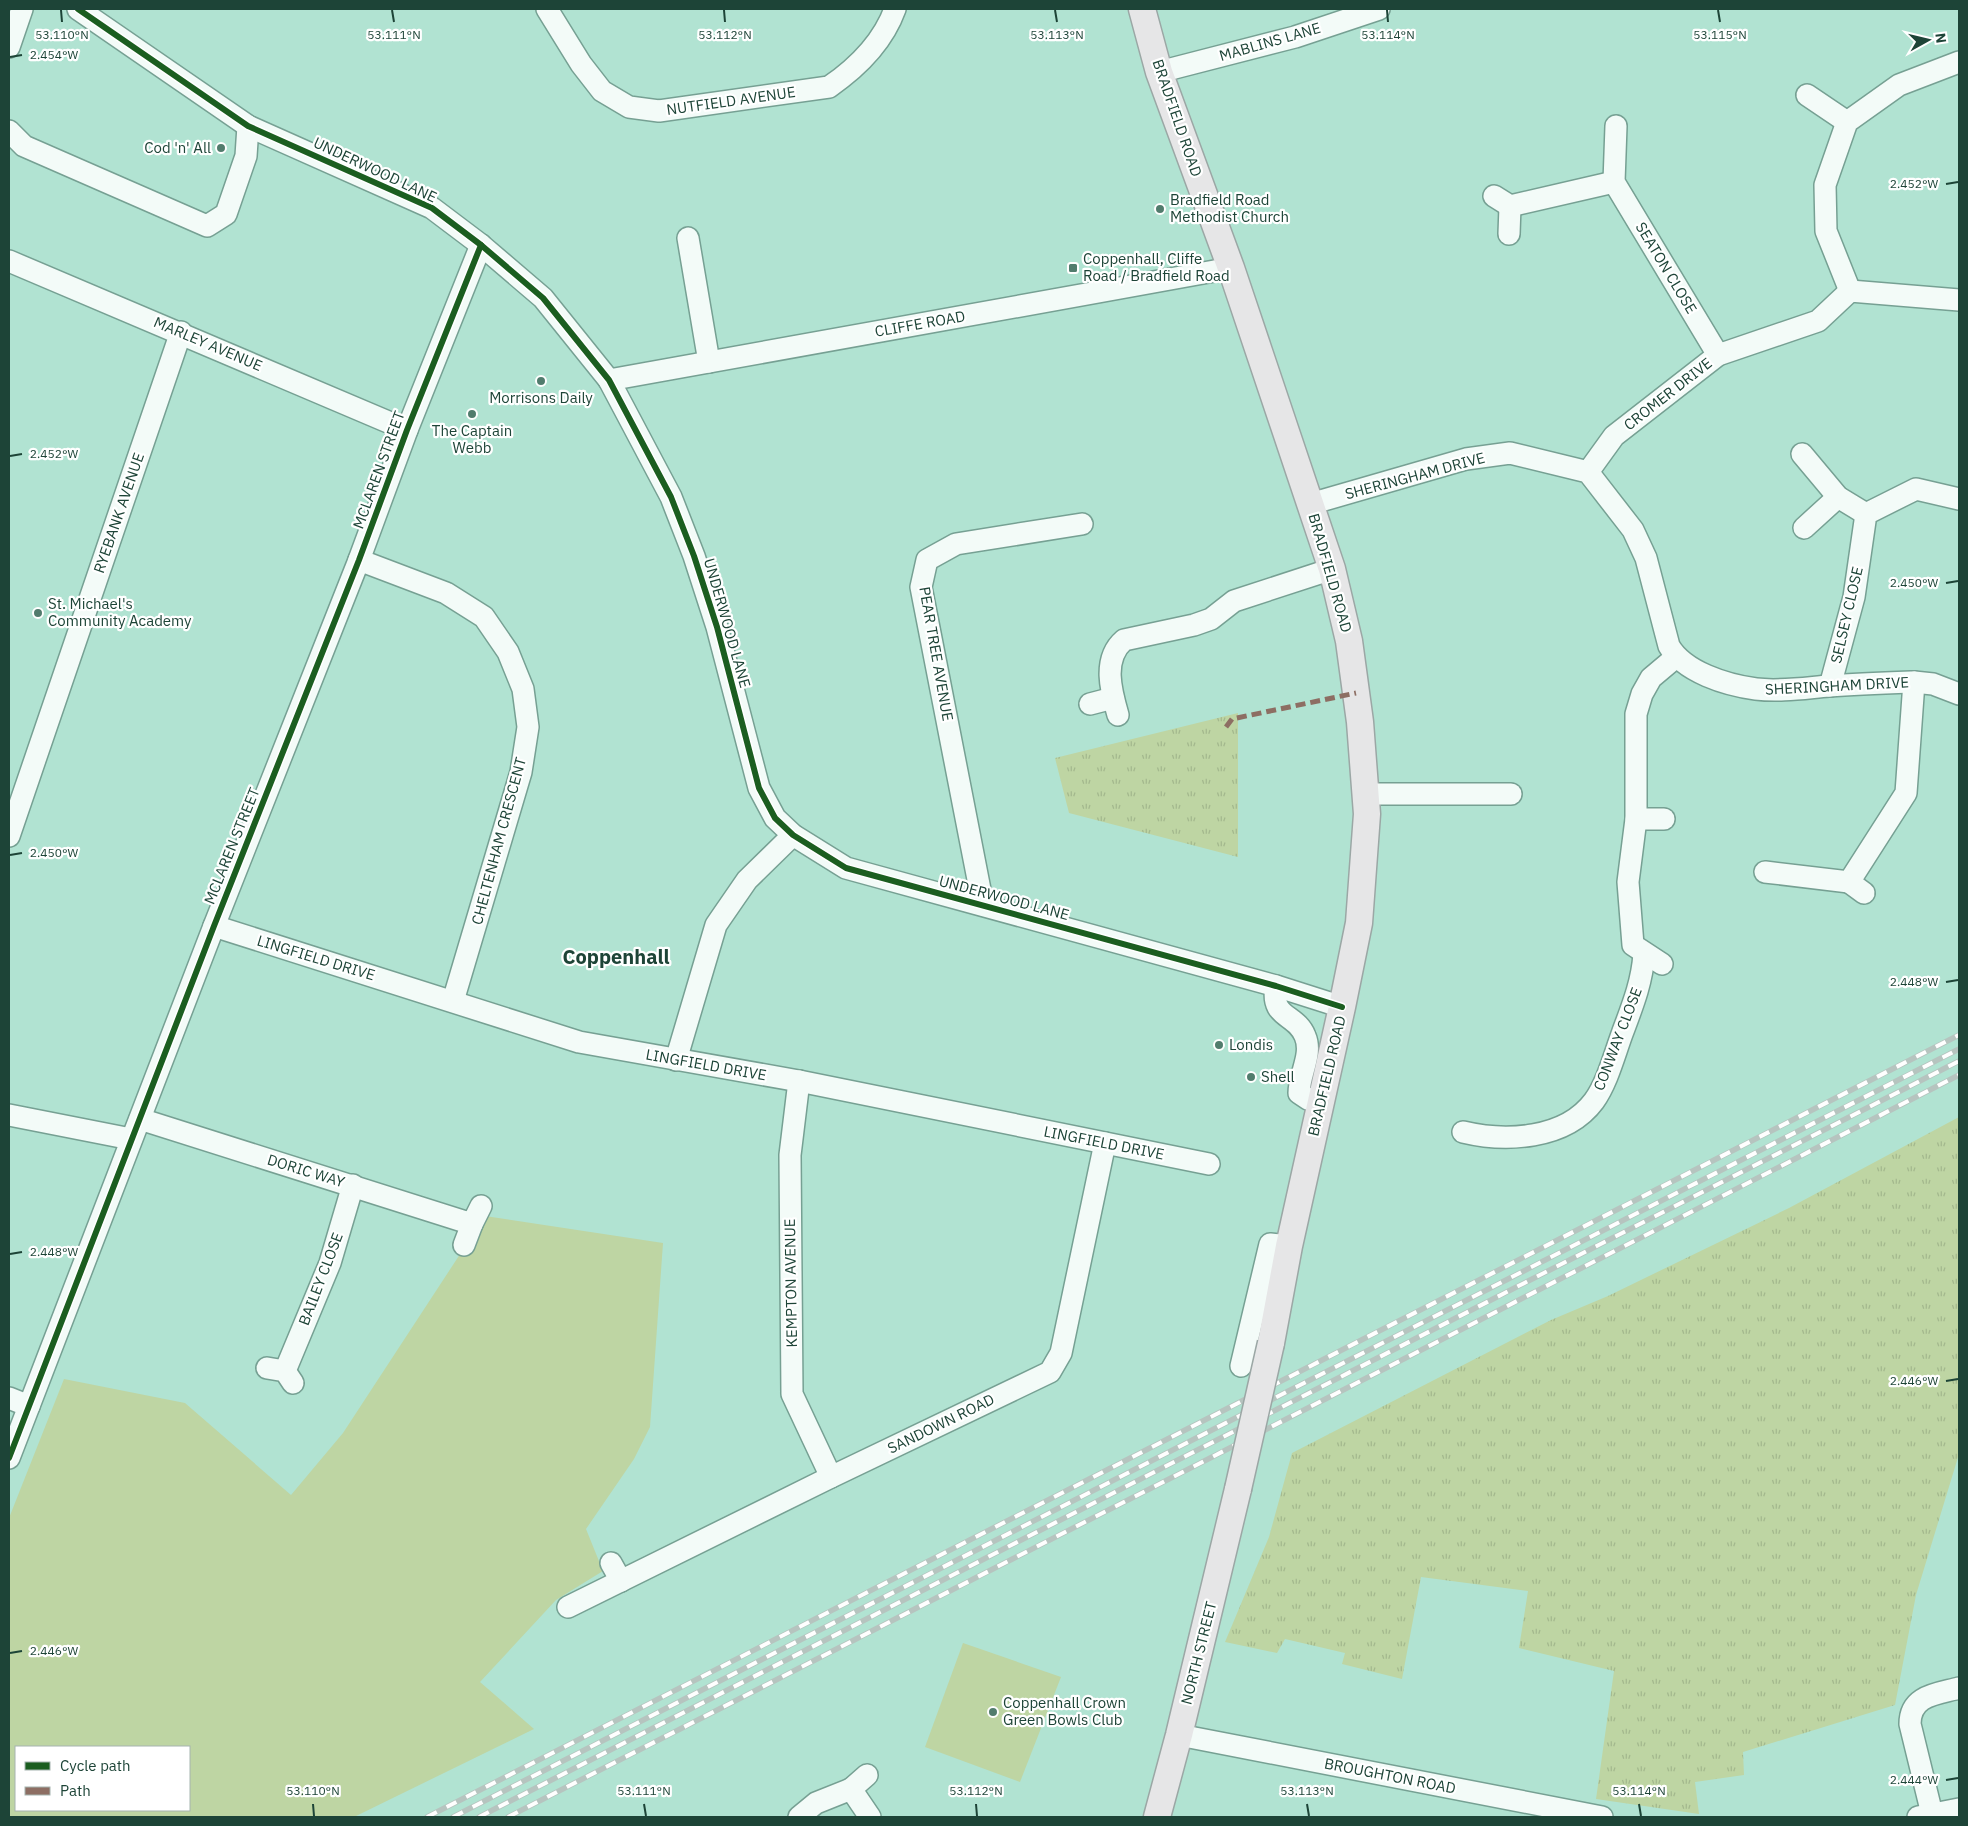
<svg xmlns="http://www.w3.org/2000/svg" width="1968" height="1826" viewBox="0 0 1968 1826" font-family="'IBM Plex Sans',sans-serif">
<style>
.grass{fill:url(#grass-tufts)}
.park{fill:#bed5a3;fill-rule:evenodd}
.lines{fill:none;stroke-linecap:round;stroke-linejoin:round}
.minor-casing{stroke:#76a093;stroke-width:24}
.major-casing{stroke:#9ba7a5;stroke-width:29}
.minor{stroke:#f3fbf8;stroke-width:21}
.major{stroke:#e6e6e7;stroke-width:26}
.rail-casing{stroke:#b6c4bf;stroke-width:5.5}
.rail{stroke:#fff;stroke-width:4;stroke-dasharray:11;stroke-linecap:butt}
.major-bridge-casing{stroke:#9ba7a5;stroke-width:29;stroke-linecap:butt}
.major-bridge{stroke:#e6e6e7;stroke-width:26}
.quiet{stroke:#8d6e63;stroke-width:5;stroke-dasharray:10 5;stroke-linecap:butt}
.cycleway-casing{stroke:#fff;stroke-width:9}
.cycleway{stroke:#1b5e20;stroke-width:6}
.ticks{fill:none;stroke:#1d4437;stroke-width:2}
.poi-dot{fill:#517c6d;stroke:#fff;stroke-width:2}
.labels{text-anchor:middle;stroke-width:4.5;stroke-linejoin:round;paint-order:stroke}
.street-label{font-size:15px;fill:#1d4437;stroke:#fff}
.poi-label{font-size:15px;fill:#1d4437;stroke:#fff;text-anchor:start}
.district-label{font-size:20px;font-weight:bold;fill:#1d4437;stroke:#fff}
.ticks-label{font-size:12px;text-anchor:middle;fill:#1d4437;stroke:#fff;stroke-width:4.5;stroke-linejoin:round;paint-order:stroke}
</style>
<defs>
<pattern id="grass-tufts" width="24" height="20" patternUnits="userSpaceOnUse" patternTransform="scale(1.25)"><rect width="24" height="20" fill="#bed5a3"/><path d="M3 7l-1-3M5 7V3M7 7l1-3M15 17l-1-3M17 17v-4M19 17l1-3" fill="none" stroke="#a3b88d"/></pattern>
</defs>
<rect width="100%" height="100%" fill="#b1e3d2"/>
<g class="grass">
<polygon points="1238,713 1238,857 1069,813 1055,758"/>
<polygon points="1959,1117 1959,1454 1916,1595 1895,1705 1743,1752 1744,1775 1695,1782 1699,1814 1596,1799 1614,1671 1519,1648 1528,1591 1421,1577 1402,1679 1342,1664 1345,1653 1285,1639 1277,1653 1225,1642 1269,1537 1292,1453 1551,1320 1608,1296 1789,1208"/>
</g>
<g class="park">
<path d="M485,1216L663,1243L650,1427L634,1459L586,1529L603,1571L556,1600L480,1682L534,1729L354,1817H9V1518L64,1379L185,1403L291,1495L343,1433ZM16,1747H189V1810H16Z"/>
<polygon points="963,1643 1061,1677 1020,1782 925,1747"/>
</g>
<g class="lines">
<defs>
<g id="minor">
<polyline points="78,9 248,126 432,208 481,245 543,298 609,380 671,497 694,556 717,627 759,788 775,818 793,835 846,868 1276,986 1342,1007"/>
<path d="M547,9L581,64L602,91L629,107L659,111L829,87C858,67 883,42 895,9"/>
<polyline points="9,47 22,9"/>
<polyline points="1159,72 1295,37 1379,9"/>
<polyline points="1807,95 1847,122"/>
<polyline points="1616,126 1614,182 1718,355"/>
<polyline points="9,131 24,146 207,226 226,214 246,156 248,126"/>
<polyline points="1494,196 1510,206 1614,182"/>
<polyline points="1509,234 1510,206"/>
<polyline points="688,238 709,362"/>
<polyline points="9,261 407,430"/>
<polyline points="1850,291 1826,231 1825,185 1847,122 1899,85 1959,62"/>
<polyline points="609,380 1231,268"/>
<polyline points="1802,454 1838,497 1866,514"/>
<polyline points="1588,472 1614,436 1718,355 1818,321 1850,291 1959,300"/>
<path d="M1310,504L1466,459L1510,453L1588,472L1633,530L1646,558L1669,646C1684,672 1726,685 1756,689C1780,692 1805,688 1829,686C1857,684 1886,683 1914,682L1933,684L1959,694"/>
<polyline points="1804,528 1838,497"/>
<polyline points="359,560 446,593 484,617 508,652 523,689 528,727 521,772 453,1001"/>
<polyline points="1830,686 1854,597 1866,514 1916,489 1959,499"/>
<polyline points="1090,704 1113,698"/>
<path d="M1118,715C1111,691 1102,659 1124,640L1194,625L1211,619L1234,601L1332,569"/>
<polyline points="1366,794 1511,794"/>
<polyline points="1636,819 1664,819"/>
<polyline points="9,836 181,332"/>
<polyline points="1765,872 1849,882 1906,793 1914,682"/>
<polyline points="1849,882 1864,893"/>
<polyline points="983,905 921,587 927,560 956,544 1082,524"/>
<polyline points="214,926 579,1042 799,1081 1209,1164"/>
<polyline points="1662,964 1633,945 1628,882 1636,819 1636,714 1642,694 1651,678 1676,657"/>
<path d="M1276,986C1270,1019 1296,1013 1305,1036C1313,1054 1299,1074 1299,1093L1308,1099L1321,1102"/>
<polyline points="676,1060 716,925 747,880 793,835"/>
<polyline points="799,1081 790,1155 792,1394 831,1477"/>
<polyline points="9,1115 131,1139"/>
<polyline points="140,1119 472,1224 481,1206"/>
<path d="M1463,1132C1505,1142 1565,1140 1594,1101C1607,1083 1614,1056 1622,1034C1632,1007 1642,983 1644,954"/>
<polyline points="464,1245 472,1224"/>
<polyline points="1241,1366 1270,1244 1289,1246"/>
<polyline points="267,1368 285,1371 293,1383"/>
<polyline points="285,1371 330,1263 353,1185"/>
<polyline points="9,1398 29,1406"/>
<polyline points="9,1458 214,926 359,560 407,430 481,245"/>
<polyline points="611,1563 621,1581"/>
<polyline points="568,1607 831,1477 1050,1372 1061,1353 1105,1143"/>
<polyline points="1179,1735 1602,1817"/>
<polyline points="851,1789 867,1775"/>
<path d="M1932,1814L1910,1724C1910,1695 1937,1694 1959,1688"/>
<polyline points="799,1817 816,1803 851,1789 870,1817"/>
<polyline points="1918,1817 1959,1809"/>
</g>
<g id="major">
<polyline points="1142,9 1159,72 1231,268 1332,569 1349,641 1360,722 1367,814 1359,923 1342,1007 1289,1246 1271,1343"/>
<polyline points="1157,1817 1179,1735 1238,1489"/>
</g>
</defs>
<use href="#minor" class="minor-casing"/>
<use href="#major" class="major-casing"/>
<use href="#minor" class="minor"/>
<use href="#major" class="major"/>
<defs>
<g id="rail">
<polyline points="427,1817 1959,1035"/>
<polyline points="453,1817 1959,1049"/>
<polyline points="479,1817 1959,1061"/>
<polyline points="508,1817 1959,1075"/>
</g>
</defs>
<use href="#rail" class="rail-casing"/>
<use href="#rail" class="rail"/>
<defs>
<polyline id="major-bridge" points="1238,1489 1271,1343"/>
</defs>
<use href="#major-bridge" class="major-bridge-casing"/>
<use href="#major-bridge" class="major-bridge"/>
<polyline class="quiet" points="1226,727 1232,719 1356,693"/>
<defs>
<g id="cycleway">
<polyline points="78,9 248,126 432,208 481,245 543,298 609,380 671,497 694,556 717,627 759,788 775,818 793,835 846,868 1276,986 1342,1007"/>
<polyline points="9,1458 214,926 359,560 407,430 481,245"/>
</g>
</defs>
<use href="#cycleway" class="cycleway-casing"/>
<use href="#cycleway" class="cycleway"/>
</g>
<path class="ticks" d="M61,10L62,22M392,10L394,22M724,10L725,22M1055,10L1057,22M1387,10L1388,22M1718,10L1720,22M10,57L22,55M1946,184L1958,182M10,456L22,454M1946,583L1958,581M10,855L22,853M1946,982L1958,980M10,1254L22,1252M1946,1381L1958,1379M10,1653L22,1651M1946,1780L1958,1778M313,1804L314,1816M644,1804L646,1816M976,1804L977,1816M1307,1804L1309,1816M1639,1804L1641,1816"/>
<g class="poi-dot">
<circle cx="221" cy="148" r="5"/>
<circle cx="1160" cy="209" r="5"/>
<rect x="1068" y="263" width="10" height="10" rx="2.5"/>
<circle cx="541" cy="381" r="5"/>
<circle cx="472" cy="414" r="5"/>
<circle cx="38" cy="613" r="5"/>
<circle cx="1219" cy="1045" r="5"/>
<circle cx="1251" cy="1077" r="5"/>
<circle cx="993" cy="1712" r="5"/>
</g>
<g class="labels">
<g class="street-label">
<text transform="translate(1270 42) rotate(-16)" y="5">MABLINS LANE</text>
<text transform="translate(731 101) rotate(-8)" y="5">NUTFIELD AVENUE</text>
<text transform="translate(1177 118) rotate(71)" y="5">BRADFIELD ROAD</text>
<text transform="translate(375 170) rotate(25)" y="5">UNDERWOOD LANE</text>
<text transform="translate(1666 268) rotate(59)" y="5">SEATON CLOSE</text>
<text transform="translate(920 324) rotate(-10)" y="5">CLIFFE ROAD</text>
<text transform="translate(208 344) rotate(23)" y="5">MARLEY AVENUE</text>
<text transform="translate(1668 394) rotate(-38)" y="5">CROMER DRIVE</text>
<text transform="translate(379 470) rotate(-70)" y="5">MCLAREN STREET</text>
<text transform="translate(1415 476) rotate(-15)" y="5">SHERINGHAM DRIVE</text>
<text transform="translate(119 513) rotate(-71)" y="5">RYEBANK AVENUE</text>
<text transform="translate(1330 573) rotate(74)" y="5">BRADFIELD ROAD</text>
<text transform="translate(1847 615) rotate(-77)" y="5">SELSEY CLOSE</text>
<text transform="translate(727 623) rotate(74)" y="5">UNDERWOOD LANE</text>
<text transform="translate(936 654) rotate(80)" y="5">PEAR TREE AVENUE</text>
<text transform="translate(1837 686) rotate(-3)" y="5">SHERINGHAM DRIVE</text>
<text transform="translate(499 841) rotate(-75)" y="5">CHELTENHAM CRESCENT</text>
<text transform="translate(232 846) rotate(-68)" y="5">MCLAREN STREET</text>
<text transform="translate(1004 898) rotate(15)" y="5">UNDERWOOD LANE</text>
<text transform="translate(316 958) rotate(17)" y="5">LINGFIELD DRIVE</text>
<text transform="translate(1618 1039) rotate(-69)" y="5">CONWAY CLOSE</text>
<text transform="translate(706 1065) rotate(10)" y="5">LINGFIELD DRIVE</text>
<text transform="translate(1327 1076) rotate(-77)" y="5">BRADFIELD ROAD</text>
<text transform="translate(1104 1143) rotate(11)" y="5">LINGFIELD DRIVE</text>
<text transform="translate(306 1171) rotate(17)" y="5">DORIC WAY</text>
<text transform="translate(321 1279) rotate(-69)" y="5">BAILEY CLOSE</text>
<text transform="translate(791 1283) rotate(-91)" y="5">KEMPTON AVENUE</text>
<text transform="translate(941 1424) rotate(-26)" y="5">SANDOWN ROAD</text>
<text transform="translate(1199 1653) rotate(-76)" y="5">NORTH STREET</text>
<text transform="translate(1390 1776) rotate(11)" y="5">BROUGHTON ROAD</text>
</g>
<g class="poi-label">
<text x="211" y="153" text-anchor="end">Cod 'n' All</text>
<text x="1170" y="205">Bradfield Road<tspan x="1170" dy="17">Methodist Church</tspan></text>
<text x="1083" y="264">Coppenhall, Cliffe<tspan x="1083" dy="17">Road / Bradfield Road</tspan></text>
<text x="541" y="403" text-anchor="middle">Morrisons Daily</text>
<text x="472" y="436" text-anchor="middle">The Captain<tspan x="472" dy="17">Webb</tspan></text>
<text x="48" y="609">St. Michael's<tspan x="48" dy="17">Community Academy</tspan></text>
<text x="1229" y="1050">Londis</text>
<text x="1261" y="1082">Shell</text>
<text x="1003" y="1708">Coppenhall Crown<tspan x="1003" dy="17">Green Bowls Club</tspan></text>
</g>
<g class="district-label">
<text x="616" y="964">Coppenhall</text>
</g>
</g>
<g class="ticks-label">
<text x="62" y="39">53.110°N</text>
<text x="394" y="39">53.111°N</text>
<text x="725" y="39">53.112°N</text>
<text x="1057" y="39">53.113°N</text>
<text x="1388" y="39">53.114°N</text>
<text x="1720" y="39">53.115°N</text>
<text x="54" y="59">2.454°W</text>
<text x="1914" y="188">2.452°W</text>
<text x="54" y="458">2.452°W</text>
<text x="1914" y="587">2.450°W</text>
<text x="54" y="857">2.450°W</text>
<text x="1914" y="986">2.448°W</text>
<text x="54" y="1256">2.448°W</text>
<text x="1914" y="1385">2.446°W</text>
<text x="54" y="1655">2.446°W</text>
<text x="1914" y="1784">2.444°W</text>
<text x="313" y="1795">53.110°N</text>
<text x="644" y="1795">53.111°N</text>
<text x="976" y="1795">53.112°N</text>
<text x="1307" y="1795">53.113°N</text>
<text x="1639" y="1795">53.114°N</text>
</g>
<rect width="1968" height="1826" fill="none" stroke="#1d4437" stroke-width="20"/>
<rect x="15" y="1746" width="175" height="65" fill="#ffffff" stroke="#a5b4af"/>
<rect x="25" y="1762" width="25" height="8" fill="#1b5e20" stroke="#a5b4af"/>
<text x="60" y="1771" font-size="15" fill="#1d4437">Cycle path</text>
<rect x="25" y="1787" width="25" height="8" fill="#8d6e63" stroke="#a5b4af"/>
<text x="60" y="1796" font-size="15" fill="#1d4437">Path</text>
<g transform="translate(1928 40) rotate(82)" stroke="#ffffff" stroke-width="4" paint-order="stroke">
<path d="M0-4L9 19L0 12L-9 19Z" fill="#1d4437"/>
<text y="-8" font-size="14" font-weight="bold" text-anchor="middle" fill="#1d4437">N</text>
</g>
</svg>
